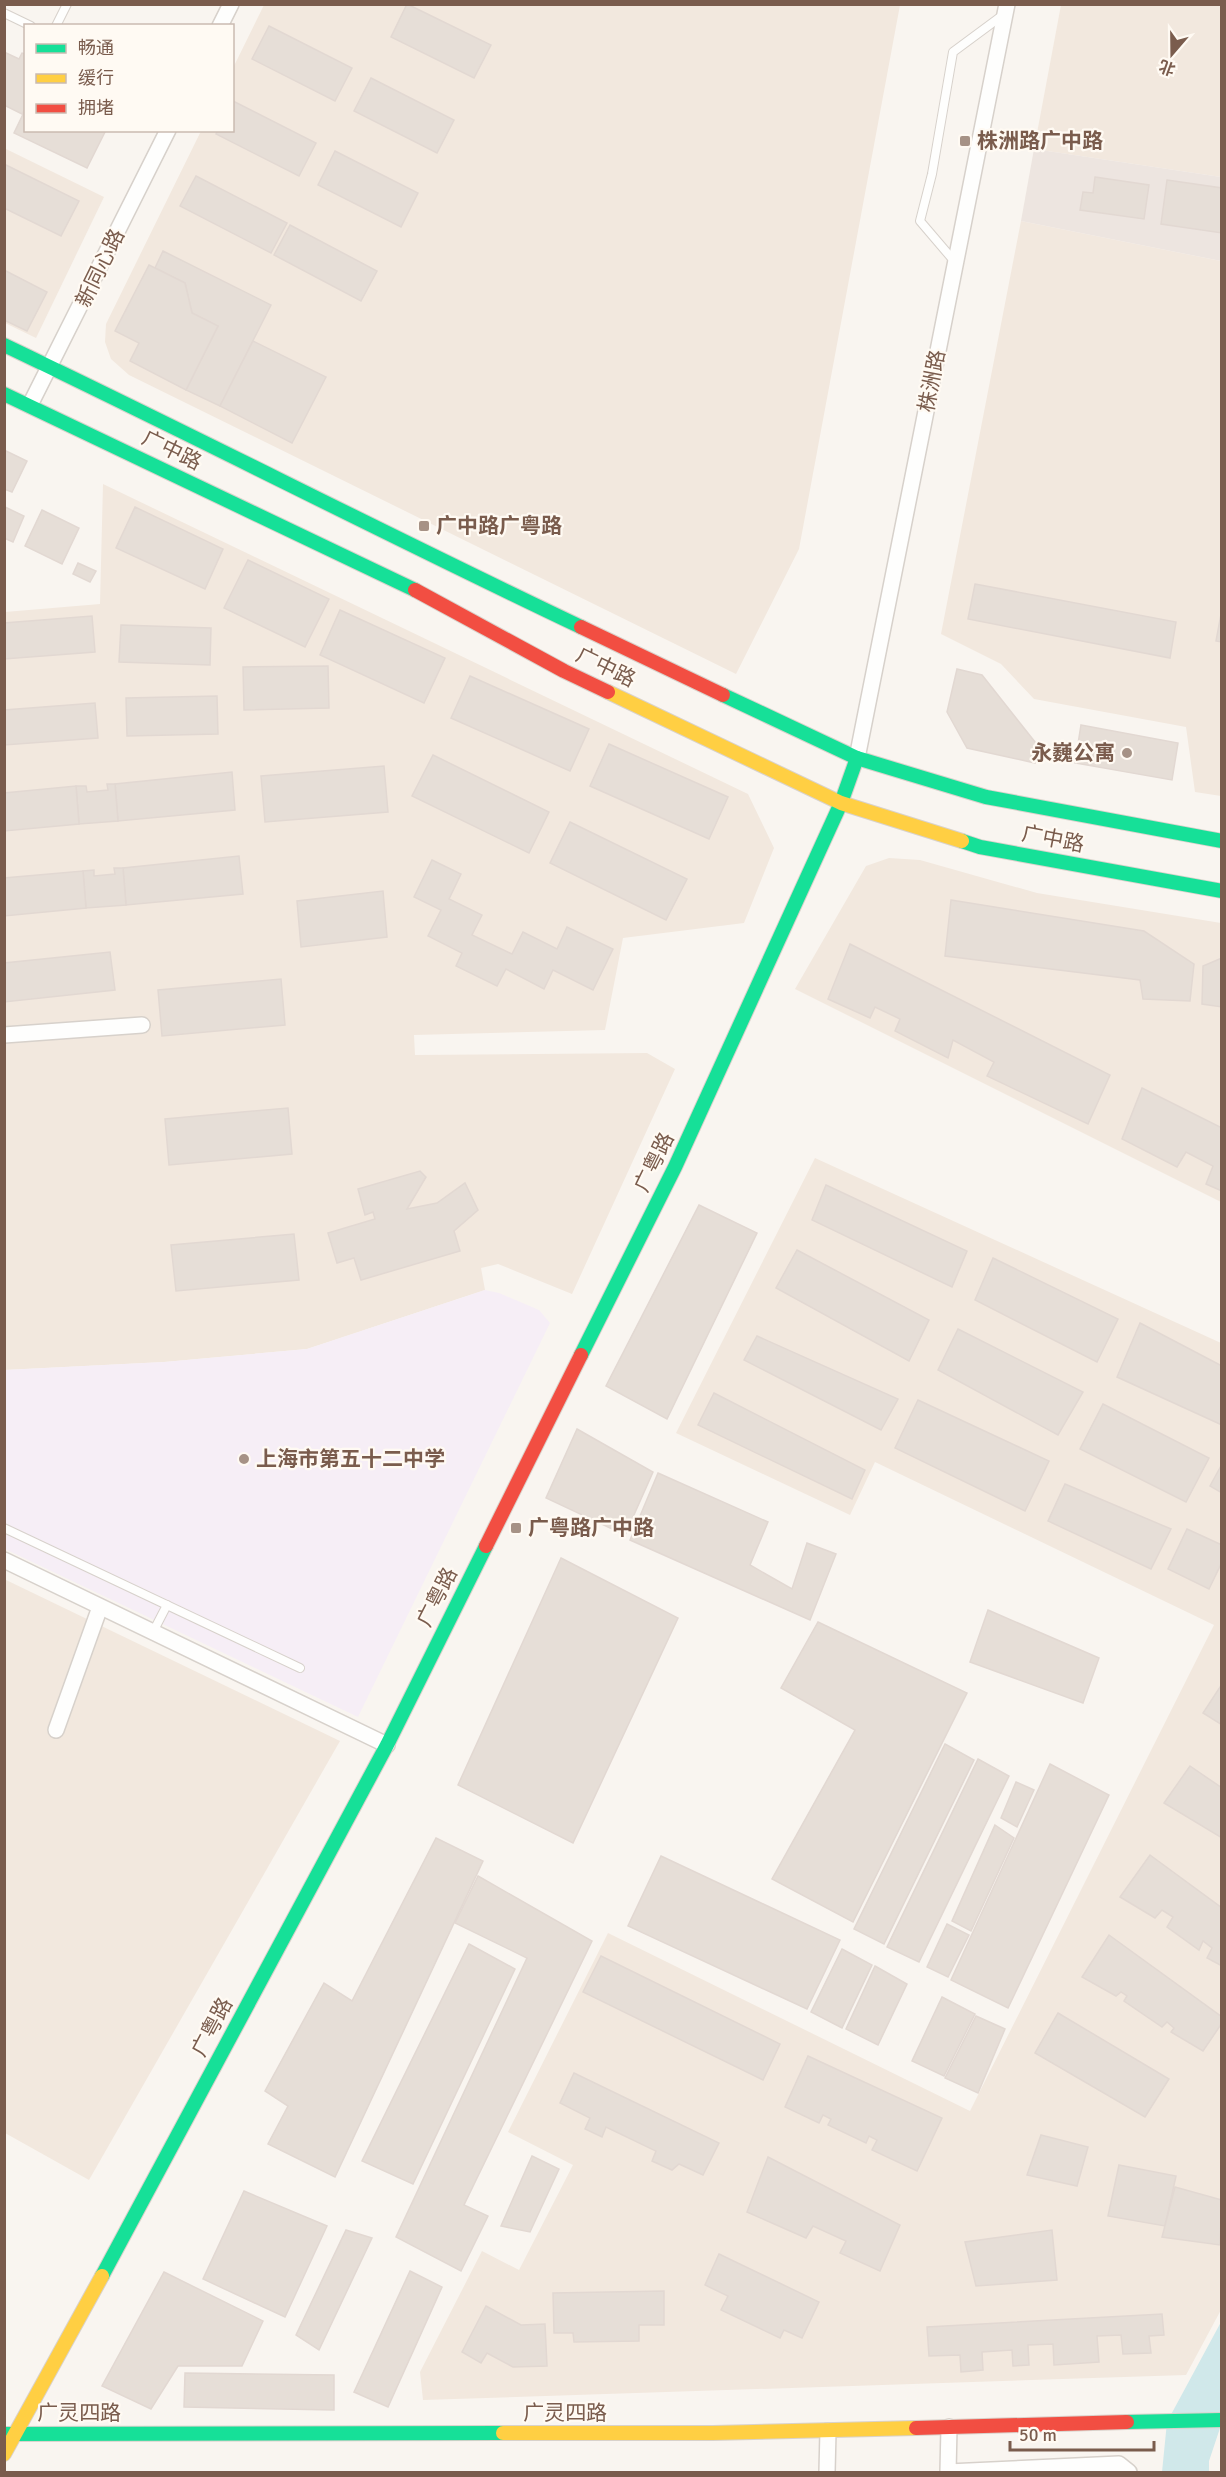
<svg xmlns="http://www.w3.org/2000/svg" width="1226" height="2477" viewBox="0 0 1226 2477" font-family="Signika,'Noto Sans SC',sans-serif">
<style>
.residential{fill:#f2e8de}
.industrial{fill:#ede5e0}
.education{fill:#f6eef6}
.water{fill:#d0e8ea}
.building{fill:#e6ded7;stroke:#e2d8d2;stroke-width:1.5}
.lines{fill:none;stroke-linecap:round;stroke-linejoin:round}
.lane-casing{stroke:#d7d1cb;stroke-width:10}
.street-casing{stroke:#d7d1cb;stroke-width:18}
.fast-casing{stroke:#d9d2cb;stroke-width:16}
.slow-casing{stroke:#d9d2cb;stroke-width:16}
.jam-casing{stroke:#d9d2cb;stroke-width:16}
.lane{stroke:#fefefd;stroke-width:8}
.street{stroke:#fefefd;stroke-width:15}
.fast{stroke:#16e098;stroke-width:14}
.slow{stroke:#ffcf43;stroke-width:14}
.jam{stroke:#f24e42;stroke-width:14}
.poi-dot{fill:#a69286;stroke:#fffaf3;stroke-width:2}
.labels{text-anchor:middle;stroke-width:4.5;stroke-linejoin:round;paint-order:stroke}
.poi-label{font-size:21px;font-weight:bold;fill:#7a5c4d;stroke:#fffaf3;text-anchor:start}
.street-label{font-size:21px;fill:#7a5c4d;stroke:#fffaf3}
</style>
<rect width="100%" height="100%" fill="#f9f5f0"/>
<g class="residential">
<polygon points="264,5 900,5 799,549 736,674 129,375 111,359 105,342 106,324 201,131 232,130 233,68"/>
<polygon points="1061,5 1221,5 1221,177 1034,149"/>
<polygon points="4,148 104,197 36,338 5,323"/>
<polygon points="1021,221 1221,261 1221,796 1195,792 1186,727 1034,699 1001,664 941,634"/>
<polygon points="103,484 748,794 774,848 744,923 623,938 605,1030 414,1035 415,1055 647,1053 675,1069 572,1294 498,1264 481,1268 485,1290 307,1349 164,1362 5,1370 5,612 100,604"/>
<polygon points="889,858 920,860 1037,893 1221,923 1221,1202 795,989 866,866"/>
<polygon points="815,1158 1221,1343 1222,2308 1186,2375 423,2400 420,2372 482,2251 519,2270 573,2165 508,2132 608,1933 970,2111 1214,1625 875,1462 850,1515 676,1433"/>
<polygon points="4,1579 340,1741 89,2180 5,2133"/>
</g>
<polygon class="industrial" points="1034,149 1221,177 1221,261 1021,221"/>
<polygon class="education" points="485,1290 499,1293 539,1310 550,1323 358,1717 5,1549 4,1370 164,1362 307,1349"/>
<polygon class="water" points="1221,2322 1221,2425 1209,2461 1209,2472 1162,2472 1167,2422"/>
<g class="building">
<polygon points="407,4 491,45 474,78 391,37"/>
<polygon points="269,26 352,68 335,101 252,59"/>
<polygon points="4,52 19,59 22,53 26,54 26,107 22,114 4,105"/>
<polygon points="371,78 454,120 437,153 354,111"/>
<polygon points="233,101 316,143 299,176 216,134 218,130 232,130"/>
<polygon points="26,108 26,130 106,130 87,168 14,133"/>
<polygon points="335,151 418,193 401,227 318,185"/>
<polygon points="4,164 79,201 61,236 4,208"/>
<polygon points="196,176 287,223 271,253 180,206"/>
<polygon points="1095,177 1149,185 1144,219 1080,210 1083,192 1093,193"/>
<polygon points="1167,180 1222,188 1222,233 1161,224"/>
<polygon points="290,225 377,271 361,301 274,255"/>
<polygon points="163,251 271,305 220,406 186,390 218,326 192,313 185,283 155,268"/>
<polygon points="149,265 185,283 192,313 218,326 186,390 130,361 139,343 115,331"/>
<polygon points="4,270 47,292 27,331 4,320"/>
<polygon points="253,341 326,377 292,443 220,406"/>
<polygon points="4,450 27,461 12,492 4,489"/>
<polygon points="5,507 24,516 13,542 4,538"/>
<polygon points="135,507 223,549 205,589 116,548"/>
<polygon points="42,510 79,528 62,564 25,546"/>
<polygon points="248,560 329,599 305,647 224,608"/>
<polygon points="78,563 96,571 90,582 73,574"/>
<polygon points="975,584 1176,622 1170,658 968,619"/>
<polygon points="1222,609 1222,642 1216,641"/>
<polygon points="340,610 445,658 424,703 320,655"/>
<polygon points="92,616 95,652 4,659 4,623"/>
<polygon points="121,625 211,628 210,665 119,662"/>
<polygon points="328,666 329,708 244,710 243,667"/>
<polygon points="957,669 982,675 1039,747 1035,763 967,748 947,712"/>
<polygon points="470,676 589,729 570,771 451,718"/>
<polygon points="217,696 218,734 127,736 126,698"/>
<polygon points="95,703 98,738 4,745 4,710"/>
<polygon points="1081,725 1178,743 1172,780 1075,763"/>
<polygon points="609,744 728,797 709,839 590,786"/>
<polygon points="433,755 549,812 529,853 412,796"/>
<polygon points="384,766 388,812 265,822 261,776"/>
<polygon points="232,772 235,810 118,821 115,784"/>
<polygon points="107,784 115,784 118,821 79,824 76,786 86,786 87,792 108,790"/>
<polygon points="76,786 79,824 4,831 4,793"/>
<polygon points="570,822 687,879 666,920 550,863"/>
<polygon points="239,856 243,894 126,905 123,868"/>
<polygon points="432,860 461,874 449,899 482,915 472,935 512,954 523,932 557,949 567,927 613,949 593,990 553,970 544,989 506,969 497,986 456,966 462,953 428,936 441,910 414,897"/>
<polygon points="114,868 123,868 126,905 86,908 83,871 94,870 94,876 115,874"/>
<polygon points="83,871 86,908 4,916 4,878"/>
<polygon points="383,891 387,937 301,947 297,901"/>
<polygon points="951,900 1144,931 1194,964 1190,1001 1143,999 1140,980 945,956"/>
<polygon points="850,944 1110,1075 1088,1124 987,1076 994,1062 953,1040 948,1058 895,1031 900,1019 875,1007 870,1018 828,999"/>
<polygon points="110,952 115,990 4,1002 4,963"/>
<polygon points="1222,958 1222,1007 1202,1004 1203,966"/>
<polygon points="281,979 285,1025 162,1036 158,990"/>
<polygon points="1142,1088 1222,1128 1222,1191 1206,1184 1213,1166 1186,1152 1177,1167 1122,1139"/>
<polygon points="288,1108 292,1154 169,1165 165,1119"/>
<polygon points="420,1171 426,1177 407,1209 437,1203 465,1183 478,1210 454,1231 460,1251 361,1280 354,1258 337,1263 328,1233 375,1219 373,1212 365,1215 358,1189"/>
<polygon points="826,1185 967,1251 952,1287 812,1220"/>
<polygon points="699,1205 757,1233 667,1419 606,1386"/>
<polygon points="294,1234 299,1280 176,1291 171,1245"/>
<polygon points="797,1250 929,1320 909,1361 776,1288"/>
<polygon points="993,1258 1118,1319 1097,1362 975,1300"/>
<polygon points="1140,1323 1222,1366 1222,1425 1117,1377"/>
<polygon points="958,1329 1083,1392 1058,1435 938,1370"/>
<polygon points="757,1336 898,1399 881,1430 744,1360"/>
<polygon points="714,1393 865,1470 852,1499 698,1425"/>
<polygon points="918,1400 1049,1461 1025,1511 895,1448"/>
<polygon points="1103,1404 1209,1458 1186,1502 1080,1449"/>
<polygon points="577,1429 653,1472 625,1535 546,1498"/>
<polygon points="1222,1464 1222,1493 1210,1486"/>
<polygon points="658,1473 768,1522 750,1565 792,1589 807,1543 836,1554 810,1620 630,1540"/>
<polygon points="1065,1484 1171,1529 1151,1569 1048,1521"/>
<polygon points="1187,1529 1222,1545 1222,1562 1209,1589 1168,1569"/>
<polygon points="561,1558 678,1618 573,1843 458,1785"/>
<polygon points="988,1610 1099,1658 1083,1703 970,1662"/>
<polygon points="818,1622 967,1693 853,1922 772,1879 855,1730 781,1688"/>
<polygon points="1222,1684 1222,1725 1203,1713"/>
<polygon points="945,1744 974,1760 884,1944 854,1929"/>
<polygon points="978,1759 1009,1776 919,1962 887,1947"/>
<polygon points="1050,1764 1109,1795 1008,2008 951,1980"/>
<polygon points="1190,1766 1222,1788 1222,1838 1164,1803"/>
<polygon points="1016,1782 1034,1790 1017,1827 1001,1818"/>
<polygon points="995,1825 1014,1838 971,1931 952,1921"/>
<polygon points="436,1838 483,1861 335,2177 268,2144 288,2106 265,2091 324,1983 352,2001"/>
<polygon points="1150,1855 1222,1908 1222,1966 1207,1958 1212,1948 1203,1941 1199,1950 1167,1927 1173,1917 1162,1910 1155,1918 1120,1897"/>
<polygon points="661,1856 840,1940 807,2009 628,1926"/>
<polygon points="478,1876 592,1941 464,2205 488,2216 461,2271 396,2237 527,1958 455,1923"/>
<polygon points="947,1924 969,1935 948,1977 927,1967"/>
<polygon points="1109,1935 1222,2017 1222,2023 1203,2051 1171,2032 1174,2028 1167,2022 1162,2027 1124,2001 1127,1996 1121,1992 1116,1996 1082,1977"/>
<polygon points="469,1944 515,1969 413,2184 362,2161"/>
<polygon points="842,1949 872,1965 842,2028 811,2012"/>
<polygon points="601,1956 780,2044 763,2080 583,1992"/>
<polygon points="875,1966 907,1984 878,2045 846,2029"/>
<polygon points="942,1997 975,2014 944,2076 912,2061"/>
<polygon points="1058,2013 1169,2079 1145,2117 1035,2053"/>
<polygon points="976,2016 1005,2029 978,2093 945,2078"/>
<polygon points="808,2056 942,2118 917,2171 872,2150 877,2140 869,2136 866,2143 828,2125 831,2119 823,2115 819,2123 785,2107"/>
<polygon points="574,2073 719,2143 703,2175 679,2164 672,2170 652,2161 656,2151 606,2127 602,2137 585,2129 590,2118 560,2103"/>
<polygon points="1041,2135 1088,2147 1077,2186 1027,2175"/>
<polygon points="532,2156 559,2169 530,2232 501,2226"/>
<polygon points="768,2157 900,2225 880,2271 840,2253 846,2241 813,2226 806,2238 747,2212"/>
<polygon points="1119,2165 1176,2176 1165,2226 1108,2216"/>
<polygon points="1175,2187 1222,2200 1220,2245 1162,2237"/>
<polygon points="244,2191 327,2226 285,2317 203,2279"/>
<polygon points="346,2230 372,2238 319,2350 296,2335"/>
<polygon points="1052,2230 1057,2280 976,2286 965,2242"/>
<polygon points="719,2254 819,2302 802,2338 784,2330 780,2338 721,2310 728,2296 705,2285"/>
<polygon points="410,2271 442,2287 388,2407 354,2392"/>
<polygon points="164,2272 263,2321 242,2366 178,2366 151,2409 102,2386"/>
<polygon points="664,2291 664,2325 639,2325 639,2341 574,2342 573,2333 554,2333 553,2293"/>
<polygon points="486,2306 521,2325 545,2324 547,2366 513,2367 487,2353 481,2363 462,2352"/>
<polygon points="1162,2314 1164,2335 1149,2336 1151,2353 1123,2354 1121,2335 1097,2336 1099,2362 1054,2365 1053,2344 1028,2345 1029,2365 1013,2366 1012,2350 982,2352 983,2370 961,2372 960,2355 929,2356 927,2327"/>
<polygon points="185,2373 334,2375 334,2410 184,2407"/>
</g>
<g class="lines">
<defs>
<g id="lane">
<polyline points="4,13 31,26"/>
<polyline points="56,26 67,4"/>
<polyline points="955,262 920,221 932,174 953,52 1003,15"/>
<polyline points="4,1528 300,1668"/>
<polyline points="153,1632 167,1605"/>
</g>
<g id="street">
<polyline points="220,26 231,4"/>
<polyline points="30,405 168,130"/>
<polyline points="857,758 1007,4"/>
<polyline points="4,1035 142,1025"/>
<polyline points="4,1560 387,1745"/>
<polyline points="56,1730 100,1607"/>
<polyline points="949,2427 948,2472 1119,2464 1129,2472"/>
<polyline points="827,2472 828,2431"/>
</g>
<g id="fast">
<path d="M4,345C197,437 387,535 581,627"/>
<polyline points="4,394 415,590"/>
<polyline points="723,695 857,758 986,797 1222,841"/>
<polyline points="962,841 980,847 1222,891"/>
<polyline points="581,1355 675,1167 841,803 857,758"/>
<polyline points="102,2276 387,1745 486,1546"/>
<polyline points="1127,2422 1222,2420"/>
<polyline points="4,2434 503,2433"/>
</g>
<g id="slow">
<polyline points="608,692 841,803 962,841"/>
<polyline points="503,2433 713,2433 916,2428"/>
<polyline points="4,2454 102,2276"/>
</g>
<g id="jam">
<polyline points="415,590 564,671 608,692"/>
<polyline points="581,627 723,695"/>
<polyline points="486,1546 581,1355"/>
<polyline points="916,2428 1127,2422"/>
</g>
</defs>
<use href="#lane" class="lane-casing"/>
<use href="#street" class="street-casing"/>
<use href="#fast" class="fast-casing"/>
<use href="#slow" class="slow-casing"/>
<use href="#jam" class="jam-casing"/>
<use href="#lane" class="lane"/>
<use href="#street" class="street"/>
<use href="#fast" class="fast"/>
<use href="#slow" class="slow"/>
<use href="#jam" class="jam"/>
</g>
<g class="poi-dot">
<rect x="959" y="135" width="12" height="12" rx="3"/>
<rect x="418" y="520" width="12" height="12" rx="3"/>
<circle cx="1127" cy="753" r="6"/>
<circle cx="244" cy="1459" r="6"/>
<rect x="510" y="1522" width="12" height="12" rx="3"/>
</g>
<g class="labels">
<g class="poi-label">
<text x="977" y="148">株洲路广中路</text>
<text x="436" y="533">广中路广粤路</text>
<text x="1115" y="760" text-anchor="end">永巍公寓</text>
<text x="256" y="1466">上海市第五十二中学</text>
<text x="528" y="1535">广粤路广中路</text>
</g>
<g class="street-label">
<text transform="translate(100 268) rotate(-64)" y="7">新同心路</text>
<text transform="translate(932 381) rotate(-79)" y="7">株洲路</text>
<text transform="translate(172 450) rotate(26)" y="7">广中路</text>
<text transform="translate(606 667) rotate(26)" y="7">广中路</text>
<text transform="translate(1053 839) rotate(11)" y="7">广中路</text>
<text transform="translate(654 1162) rotate(-64)" y="7">广粤路</text>
<text transform="translate(437 1597) rotate(-63)" y="7">广粤路</text>
<text transform="translate(212 2027) rotate(-62)" y="7">广粤路</text>
<text x="79" y="2420">广灵四路</text>
<text x="565" y="2420">广灵四路</text>
</g>
</g>
<rect width="1226" height="2477" fill="none" stroke="#7a5c4d" stroke-width="12"/>
<rect x="24" y="24" width="210" height="108" fill="#fffaf3" stroke="#cabbb1" stroke-width="1.5"/>
<rect x="36" y="44" width="30" height="9" fill="#16e098" stroke="#cabbb1" stroke-width="1.5"/>
<text x="78" y="54" font-size="18" fill="#7a5c4d">畅通</text>
<rect x="36" y="74" width="30" height="9" fill="#ffcf43" stroke="#cabbb1" stroke-width="1.5"/>
<text x="78" y="84" font-size="18" fill="#7a5c4d">缓行</text>
<rect x="36" y="104" width="30" height="9" fill="#f24e42" stroke="#cabbb1" stroke-width="1.5"/>
<text x="78" y="114" font-size="18" fill="#7a5c4d">拥堵</text>
<g transform="translate(1172 54) rotate(200)" stroke="#fffaf3" stroke-width="4.5" paint-order="stroke">
<path d="M0-4.5L10 22L0 15L-10 22Z" fill="#7a5c4d"/>
<text y="-9" font-size="16" font-weight="bold" text-anchor="middle" fill="#7a5c4d">北</text>
</g>
<path d="M1010 2441v9h144v-9" fill="none" stroke="#7a5c4d" stroke-width="3"/>
<text x="1019" y="2441" font-size="18" fill="#7a5c4d" stroke="#fffaf3" stroke-width="4.5" paint-order="stroke">50 m</text>
</svg>
